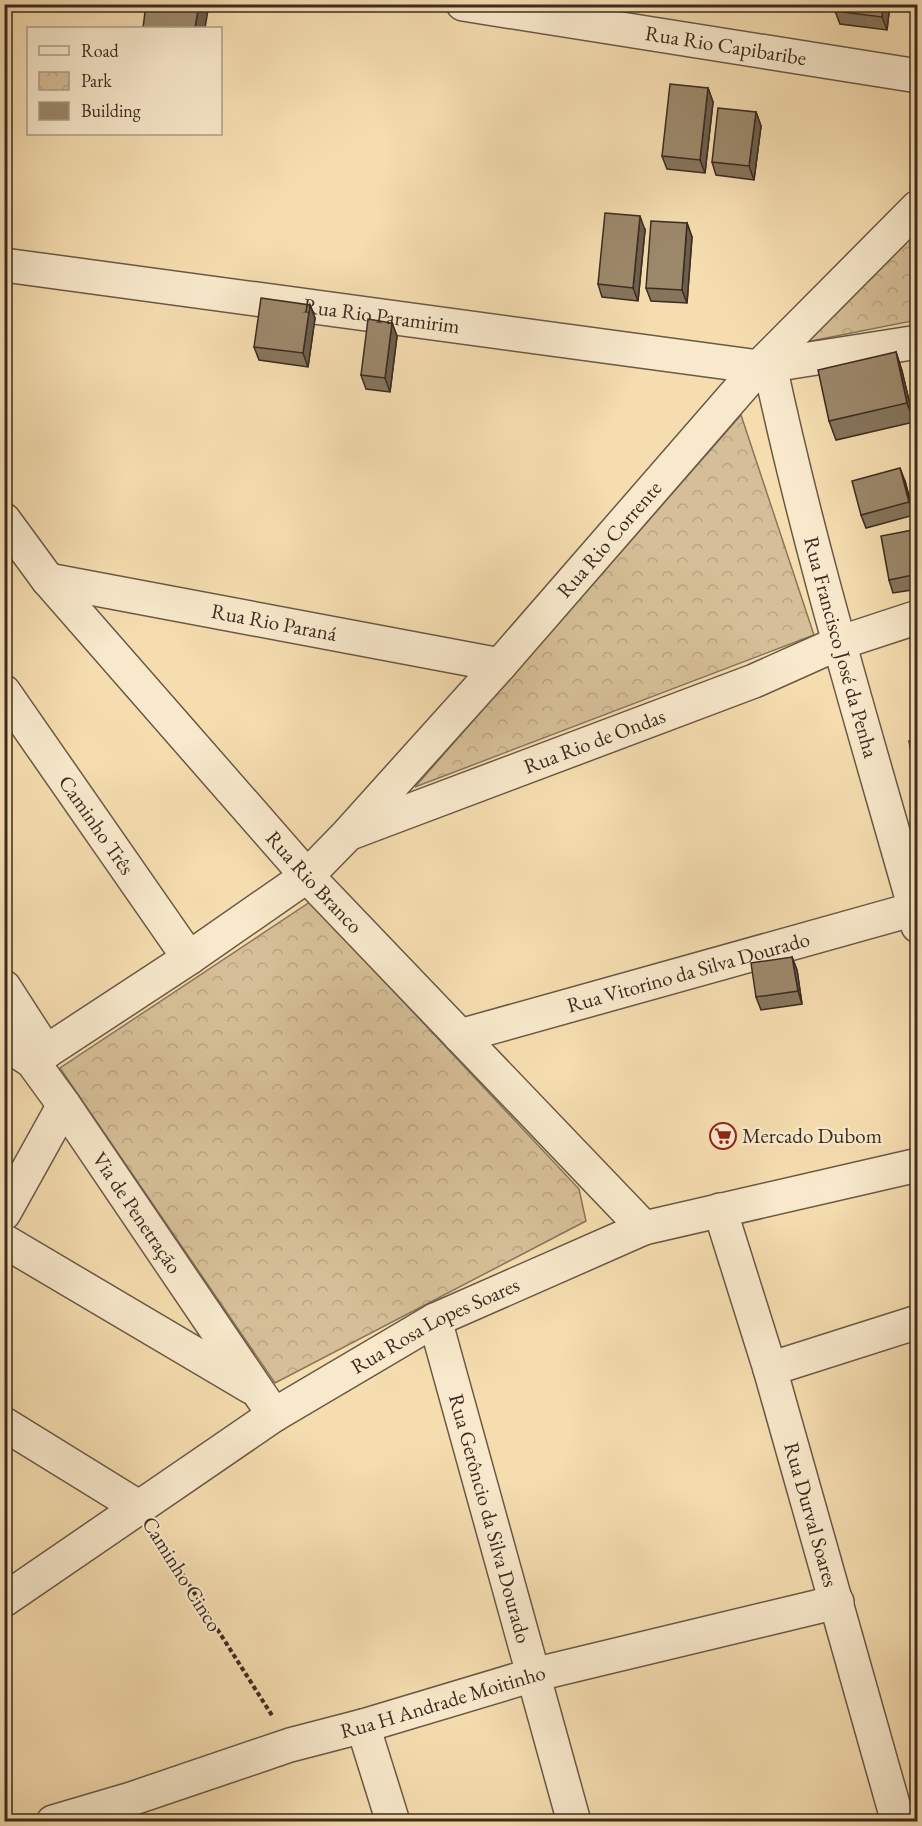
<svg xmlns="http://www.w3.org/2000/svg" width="922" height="1826" viewBox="0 0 922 1826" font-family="'EB Garamond',serif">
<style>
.park{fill:url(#park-crowns);stroke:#89755c;stroke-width:1.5}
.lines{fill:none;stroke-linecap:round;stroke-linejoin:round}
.minor-casing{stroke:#6a5845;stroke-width:36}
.path{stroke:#3c2b21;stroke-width:4;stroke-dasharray:4.5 3;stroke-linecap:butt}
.minor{stroke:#f8e9cc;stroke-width:33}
.wall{fill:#86755c;stroke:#3c2b21;stroke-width:1.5}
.shaded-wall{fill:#6d5f4b;stroke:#3c2b21;stroke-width:1.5}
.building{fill:#9c886b;stroke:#3c2b21;stroke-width:1.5}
.labels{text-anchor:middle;stroke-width:4.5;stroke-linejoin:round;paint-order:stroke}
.street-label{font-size:21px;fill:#3c2b21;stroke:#f8e9cc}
.poi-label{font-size:21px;fill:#3c2b21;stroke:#f8e9cc;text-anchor:start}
</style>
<defs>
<pattern id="park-crowns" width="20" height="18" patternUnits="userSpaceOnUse" patternTransform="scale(1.5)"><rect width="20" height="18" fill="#d6bf98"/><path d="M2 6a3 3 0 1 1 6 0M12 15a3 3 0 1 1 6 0" fill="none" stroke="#b9a483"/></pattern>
</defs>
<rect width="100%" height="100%" fill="#f5ddb0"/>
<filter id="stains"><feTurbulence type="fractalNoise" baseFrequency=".00333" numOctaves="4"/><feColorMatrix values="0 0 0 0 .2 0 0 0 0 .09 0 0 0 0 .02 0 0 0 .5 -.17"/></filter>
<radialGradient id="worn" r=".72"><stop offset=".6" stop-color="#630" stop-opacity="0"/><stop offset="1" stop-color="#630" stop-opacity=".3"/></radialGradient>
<g class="park">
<polygon points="917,228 917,320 801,343"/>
<polygon points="741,415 814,635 415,787"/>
<polygon points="310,902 579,1189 586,1221 275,1383 60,1068"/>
</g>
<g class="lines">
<defs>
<g id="minor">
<path id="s1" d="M463,4L918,76"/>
<path id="s2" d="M4,265L759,367L918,342"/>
<path id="s3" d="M770,366C809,549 864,729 915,909L918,926"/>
<path id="s4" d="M4,520L48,580L307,876L644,1228"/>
<path id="s5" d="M48,580L500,665"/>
<path id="s6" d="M4,692L189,958"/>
<path id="s7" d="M353,832L754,681L839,643L918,617"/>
<polyline points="4,987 46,1052"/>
<path id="s8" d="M460,1036L918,908"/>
<path id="s9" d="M4,1043L32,1061L64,1105L274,1415"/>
<path id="s10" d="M32,1061L189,958L307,876L347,835L500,665L759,367L918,207"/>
<path id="s11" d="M720,1210L770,1369L898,1822"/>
<polyline points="4,1213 64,1105"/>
<polyline points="4,1241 251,1387"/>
<path id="s12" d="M435,1320L574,1822"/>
<polyline points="770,1369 918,1322"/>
<polyline points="4,1424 140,1508"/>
<path id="s13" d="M4,1600L274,1415L435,1320L644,1228L918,1165"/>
<polyline points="363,1726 393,1822"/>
<path id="s14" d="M53,1822L131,1799L290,1745L363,1726L533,1675L837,1602"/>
</g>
</defs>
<use href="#minor" class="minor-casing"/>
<polyline class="path" points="157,1534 273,1717"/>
<use href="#minor" class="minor"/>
</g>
<g class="wall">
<polygon points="890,4 887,30 840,24 835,11"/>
<polygon points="708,88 713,102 705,173 667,169 662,156"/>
<polygon points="756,112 761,126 754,180 716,175 712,162"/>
<polygon points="687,223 692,237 687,303 651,301 646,288"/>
<polygon points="645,230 638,301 602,297 598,284"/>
<polygon points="310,305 315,318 308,367 259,360 254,347"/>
<polygon points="392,323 397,336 390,392 366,389 361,375"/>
<polygon points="896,352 902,371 914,422 836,440 829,421"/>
<polygon points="905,481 914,515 866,528 861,515"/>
<polygon points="918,529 918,589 893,593 889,580"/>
<polygon points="792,957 797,970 802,1004 761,1010 756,997"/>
</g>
<g class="shaded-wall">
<polygon points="199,4 209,4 205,28 195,28"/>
<polygon points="883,4 890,4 887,30 882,17"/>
<polygon points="708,88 713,102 705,173 700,160"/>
<polygon points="756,112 761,126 754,180 749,166"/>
<polygon points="640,216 645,230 638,301 633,288"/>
<polygon points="687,223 692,237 687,303 682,290"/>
<polygon points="310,305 315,318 308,367 303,353"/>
<polygon points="392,323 397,336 390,392 385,378"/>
<polygon points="896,352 902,371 914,422 907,403"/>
<polygon points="900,468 905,481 914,515 909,502"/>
<polygon points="792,957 797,970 802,1004 798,991"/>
</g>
<g class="building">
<polygon points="146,4 199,4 195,28 143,28"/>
<polygon points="836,4 883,4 882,17 835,11"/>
<polygon points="670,84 708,88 700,160 662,156"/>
<polygon points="718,108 756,112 749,166 712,162"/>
<polygon points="605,213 640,216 633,288 598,284"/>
<polygon points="651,221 687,223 682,290 646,288"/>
<polygon points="261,298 310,305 303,353 254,347"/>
<polygon points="368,319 392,323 385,378 361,375"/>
<polygon points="896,352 907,403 829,421 818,370"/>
<polygon points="900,468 909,502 861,515 852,481"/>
<polygon points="918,529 918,574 889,580 881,536"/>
<polygon points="918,739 918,777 916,777 909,741"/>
<polygon points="792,957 798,991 756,997 751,963"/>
</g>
<defs>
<symbol id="supermarket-ring" viewBox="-11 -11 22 22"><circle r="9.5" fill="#f8e9cc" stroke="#8f2418" stroke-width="1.5"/><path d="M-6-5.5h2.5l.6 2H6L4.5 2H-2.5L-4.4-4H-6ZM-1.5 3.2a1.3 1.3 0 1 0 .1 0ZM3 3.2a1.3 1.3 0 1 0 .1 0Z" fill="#8f2418"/></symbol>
</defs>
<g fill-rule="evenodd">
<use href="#supermarket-ring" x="708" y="1121" width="30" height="30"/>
</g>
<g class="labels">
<g class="street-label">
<text dy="7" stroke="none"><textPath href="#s1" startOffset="266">Rua Rio Capibaribe</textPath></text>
<text dy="7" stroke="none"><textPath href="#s2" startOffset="381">Rua Rio Paramirim</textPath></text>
<text dy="7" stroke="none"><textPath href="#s10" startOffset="784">Rua Rio Corrente</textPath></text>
<text dy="7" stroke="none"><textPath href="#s5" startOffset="230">Rua Rio Paraná</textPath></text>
<text dy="7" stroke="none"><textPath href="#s3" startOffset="290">Rua Francisco José da Penha</textPath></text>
<text dy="7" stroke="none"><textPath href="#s7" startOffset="258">Rua Rio de Ondas</textPath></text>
<text dy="7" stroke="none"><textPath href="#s6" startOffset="162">Caminho Três</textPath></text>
<text dy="7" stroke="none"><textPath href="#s4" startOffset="477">Rua Rio Branco</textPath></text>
<text dy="7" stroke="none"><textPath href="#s8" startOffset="237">Rua Vitorino da Silva Dourado</textPath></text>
<text dy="7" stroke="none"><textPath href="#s9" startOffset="218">Via de Penetração</textPath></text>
<text dy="7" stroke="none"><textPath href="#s13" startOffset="512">Rua Rosa Lopes Soares</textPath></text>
<text dy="7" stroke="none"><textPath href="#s11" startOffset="318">Rua Durval Soares</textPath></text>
<text dy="7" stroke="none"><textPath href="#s12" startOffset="206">Rua Gerôncio da Silva Dourado</textPath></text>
<text transform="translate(182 1574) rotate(58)" y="7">Caminho Cinco</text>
<text dy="7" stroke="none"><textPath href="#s14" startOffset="408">Rua H Andrade Moitinho</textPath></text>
</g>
<g class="poi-label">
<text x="742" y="1143">Mercado Dubom</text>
</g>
</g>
<rect width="922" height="1826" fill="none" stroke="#f5ddb0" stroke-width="24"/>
<rect x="6" y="6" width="910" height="1814" fill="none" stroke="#3c2b21" stroke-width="3"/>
<rect x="12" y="12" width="898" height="1802" fill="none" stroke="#3c2b21" stroke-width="1.5"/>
<rect x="27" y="27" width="195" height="108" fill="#f8e9cc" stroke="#ad9d88" stroke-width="1.5"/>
<rect x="39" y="46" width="30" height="9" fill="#f8e9cc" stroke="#ad9d88" stroke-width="1.5"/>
<text x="81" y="57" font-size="18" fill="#3c2b21">Road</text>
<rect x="39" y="72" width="30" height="18" fill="url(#park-crowns)" stroke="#ad9d88" stroke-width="1.5"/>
<text x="81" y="87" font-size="18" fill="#3c2b21">Park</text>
<rect x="39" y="102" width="30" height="18" fill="#9c886b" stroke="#ad9d88" stroke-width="1.5"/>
<text x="81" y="117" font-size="18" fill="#3c2b21">Building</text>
<rect width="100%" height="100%" filter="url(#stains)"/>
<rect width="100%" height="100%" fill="url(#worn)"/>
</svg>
